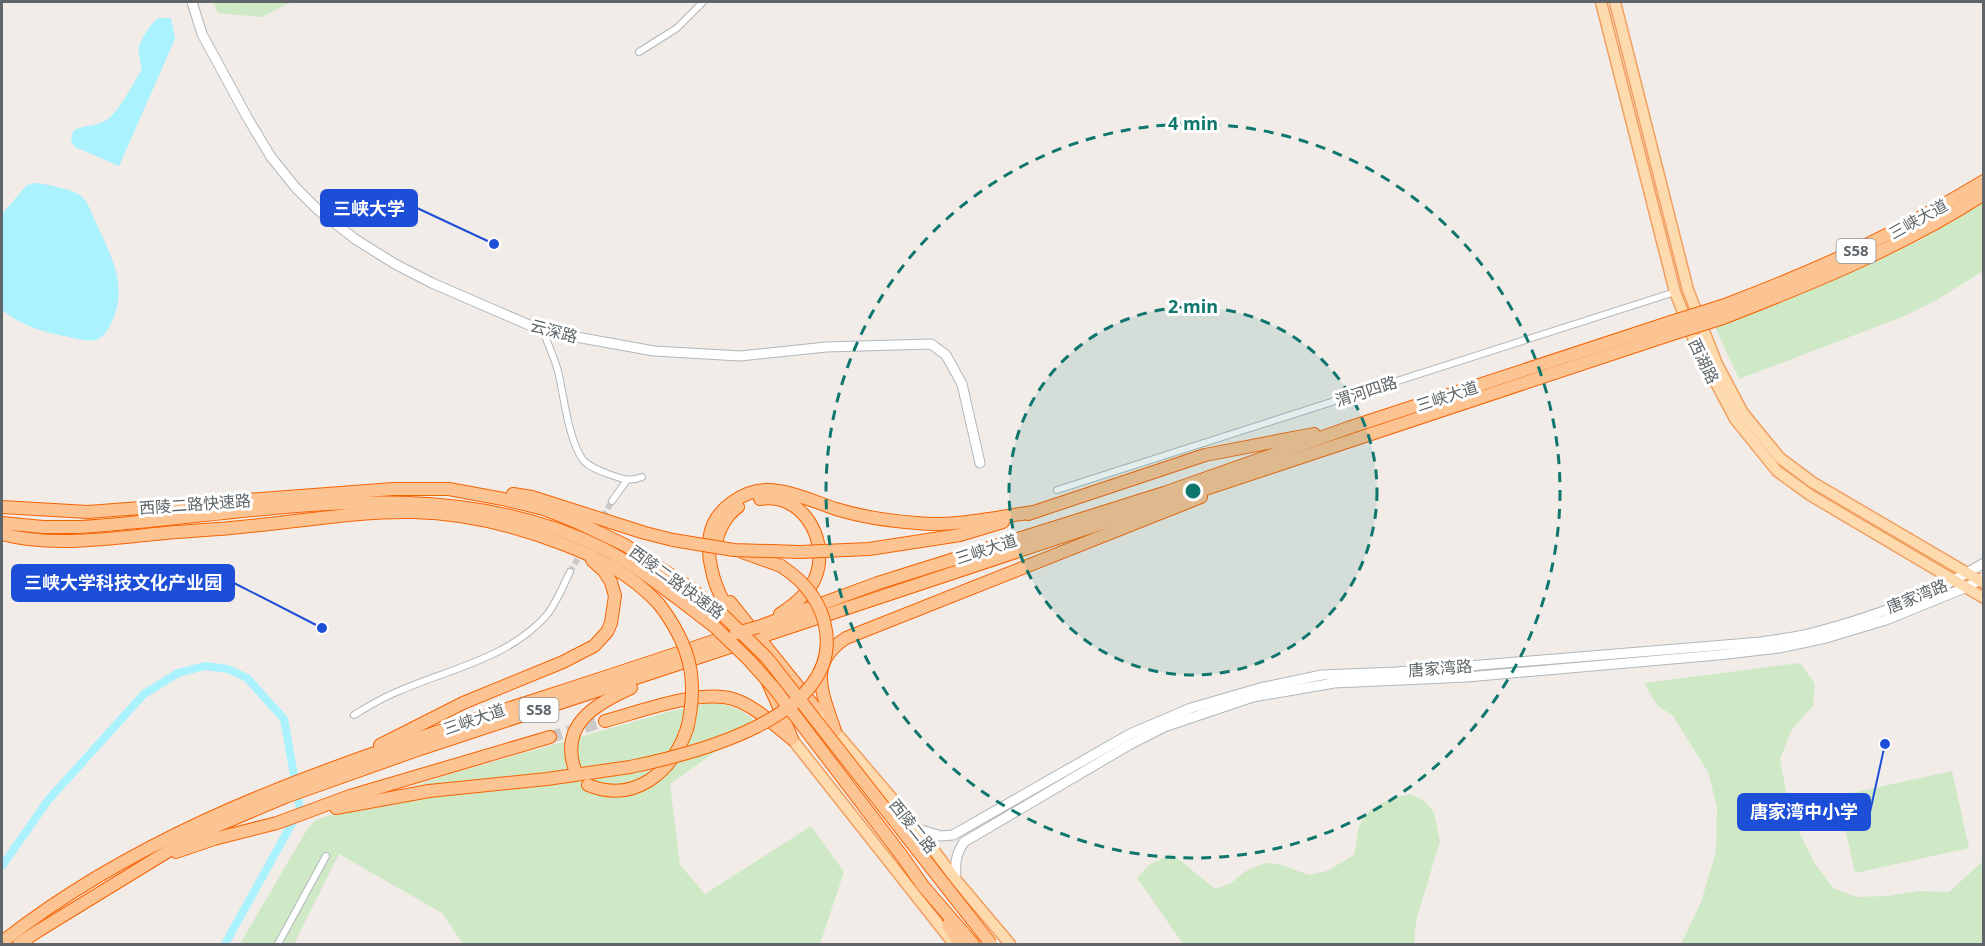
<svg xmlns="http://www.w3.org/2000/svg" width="1985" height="946" viewBox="0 0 1985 946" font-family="'Open Sans','Noto Sans SC',sans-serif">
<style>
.green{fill:#cfe8c5}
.water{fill:#aaf2fe}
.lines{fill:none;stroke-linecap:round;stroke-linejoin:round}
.canal{stroke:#aaf2fe;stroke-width:8}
.street-tunnel{stroke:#cccac8;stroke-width:6;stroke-dasharray:6 3;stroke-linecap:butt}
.highway-tunnel{stroke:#cccac8;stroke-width:12;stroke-dasharray:12 6;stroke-linecap:butt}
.street-casing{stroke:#b3b7ba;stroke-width:8}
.secondary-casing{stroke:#b2b7ba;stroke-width:11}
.primary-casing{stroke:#f19f61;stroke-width:13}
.highway-casing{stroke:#f76302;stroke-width:14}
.street{stroke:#fff;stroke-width:6}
.secondary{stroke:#fff;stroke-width:9}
.primary{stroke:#fedbaf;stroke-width:10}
.highway{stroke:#fcc393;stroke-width:12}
.highway-bridge-casing{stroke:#f76302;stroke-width:14;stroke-linecap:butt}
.highway-bridge{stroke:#fcc393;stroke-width:12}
.ring{fill:none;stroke:#0f766e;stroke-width:3;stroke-dasharray:10 8}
.labels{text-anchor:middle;stroke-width:6;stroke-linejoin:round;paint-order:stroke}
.shield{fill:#fff;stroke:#8f9395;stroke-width:1.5}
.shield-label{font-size:15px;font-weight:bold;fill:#5f6568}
.street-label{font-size:16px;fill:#5f6568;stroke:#fff}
.centre{fill:#0f766e;stroke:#fff;stroke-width:3}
.ring-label{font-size:18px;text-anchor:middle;font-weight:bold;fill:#0f766e;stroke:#fff;stroke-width:6;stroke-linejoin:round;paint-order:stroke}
.leader{fill:none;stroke:#1d4ed8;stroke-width:2}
.callout-dot{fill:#1d4ed8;stroke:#fff;stroke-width:2}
.callout{fill:#1d4ed8;stroke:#1d4ed8;stroke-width:2}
.callout-label{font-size:18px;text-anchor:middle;font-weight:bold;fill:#fff}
</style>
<rect width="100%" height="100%" fill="#f1ece8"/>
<g class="green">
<polygon points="213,2 291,2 262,17 218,13"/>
<polygon points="1983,202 1983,271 1935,301 1902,317 1739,379 1715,327 1845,275 1919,241"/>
<polygon points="1800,663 1815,684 1813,706 1792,729 1780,759 1790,814 1814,862 1833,888 1856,897 1888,896 1919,891 1949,892 1983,861 1983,944 1681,944 1701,902 1716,852 1717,807 1708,772 1673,716 1657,705 1644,683"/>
<path d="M714,702C731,706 745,710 756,723L670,784L680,865L705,894L811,826L844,872L820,944H463L442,913L339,854L294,944H240L308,828L316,820L450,774L668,712Z"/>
<polygon points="1952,771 1969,848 1855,873 1838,796"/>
<path d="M1410,794L1424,801L1434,812L1440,841L1416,921L1414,944H1183L1137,878L1149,865L1171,854C1187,864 1200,878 1216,889L1231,883L1246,871L1265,863L1279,864L1309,875L1327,871L1354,855C1356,848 1357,832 1359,827C1368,805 1389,799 1410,794Z"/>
</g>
<g class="water">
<path d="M158,18H171L175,39L119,166L75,147L71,141L73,131C85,124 95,127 105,121C119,113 132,85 141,71C142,63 138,55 139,47C142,37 150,25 158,18Z"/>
<path d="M35,183C47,184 70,189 80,195C88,201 92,214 96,223C110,253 128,285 113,319C110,325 107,333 100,338C91,344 75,338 64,336C42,332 19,324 2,310V214L27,185Z"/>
</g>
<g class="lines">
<polyline class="canal" points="2,866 49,799 144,694 178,673 205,666 228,669 247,678 284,719 300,809 225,944"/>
<g class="street-tunnel">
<polyline points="594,532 612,501"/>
<polyline points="570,572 582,551"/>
</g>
<polyline class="highway-tunnel" points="550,737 605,721"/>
<defs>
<g id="street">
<polyline points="639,52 677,28 703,2"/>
<path d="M543,331C548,344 554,357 558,371C564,396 568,439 583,460C590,468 601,471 611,475C623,479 630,482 642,477"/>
<polyline points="1057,490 1675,292"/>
<polyline points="612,501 627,480"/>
<path d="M354,715C369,706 383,697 399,691C449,669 507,659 546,616C556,604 563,586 570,572"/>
<polyline points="278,944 326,856"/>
</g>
<g id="secondary">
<polyline points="192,2 202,34 247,117 271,157 296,188 318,210 355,239 395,264 432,283 543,331 654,351 740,356 826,347 931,344 946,355 962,384 980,463"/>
<path d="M918,829L941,836L953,835L1130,734L1191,708L1260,688L1322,675L1396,672L1761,642C1779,639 1798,637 1816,632C1874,617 1933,594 1984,563"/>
<path d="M956,880C955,865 955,855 964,842L1129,745L1164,727L1253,697L1334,683L1467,677L1718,655L1779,648L1826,638L1886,620L1967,587L1983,578"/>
</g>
<g id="primary">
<polyline points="1601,2 1675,292 1695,343 1735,419 1777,471 1810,495 1984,598"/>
<polyline points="1615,2 1688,290 1717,364 1743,413 1780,458 1812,482 1984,583"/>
<polyline points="816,709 918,829 956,880 1010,944"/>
<polyline points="792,739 954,944"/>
</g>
<g id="highway">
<path d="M1722,306C1816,271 1898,233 1984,181"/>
<path d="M1723,318C1813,283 1902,247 1984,194"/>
<polyline points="513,494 532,497 645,533 673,540"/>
<path d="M760,499C801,492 828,537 817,573C812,590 794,605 780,614"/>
<polyline points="2,507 88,512 393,489 449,489 503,499 544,509 579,523 625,545 689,587"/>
<polyline points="1028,514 1205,455 1314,434"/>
<path d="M2,523L43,527H80C254,516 439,467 604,549C630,562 653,580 676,597"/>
<path d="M2,534C49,547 107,539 155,534C184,531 213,530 241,527C299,522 356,511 413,512C463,513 513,525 560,543C598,557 631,574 659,604"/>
<path d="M716,545C717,532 727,514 738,507"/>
<polyline points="869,549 960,535 1003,522"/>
<polyline points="742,552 781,566"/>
<polyline points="730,602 816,709"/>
<polyline points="758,627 878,583 1164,493 1348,428 1671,322"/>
<polyline points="763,636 1675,333"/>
<path d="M605,721C639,712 699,689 733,699C755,706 773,724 791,738"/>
<path d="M835,731C823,694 806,664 846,638L1201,497"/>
<path d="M792,739C780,709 768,680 753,652C739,626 718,600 712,571C709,560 708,546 710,535C714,509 746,488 771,490C794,492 815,502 836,509C862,517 890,521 917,523C955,527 996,517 1034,512"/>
<polyline points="380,745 463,703 563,662 594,646 607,632 611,623 615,596 611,582 604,571 592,560"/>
<path d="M575,770C559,725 595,704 631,688"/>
<path d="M588,785C635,804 672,772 687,729"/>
<polyline points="336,808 429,791 547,779 630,767"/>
<polyline points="176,852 214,839 277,823 350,796 550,737"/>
<polyline points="902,856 923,886 973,944"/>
<polyline points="948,925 960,944"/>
<path d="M2,942C128,843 277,785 428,735C530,701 633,669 734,634"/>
<polyline points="19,944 38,931 193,836 285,797 420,749 739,644"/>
</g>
</defs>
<use href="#street" class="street-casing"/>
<use href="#secondary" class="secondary-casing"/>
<use href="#primary" class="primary-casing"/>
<use href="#highway" class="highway-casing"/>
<use href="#street" class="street"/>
<use href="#secondary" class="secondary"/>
<use href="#primary" class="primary"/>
<use href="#highway" class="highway"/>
<defs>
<g id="highway-bridge">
<polyline points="1671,322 1722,306"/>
<polyline points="1675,333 1723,318"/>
<polyline points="673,540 734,550 800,552 869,549"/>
<polyline points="689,587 722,614 767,658 991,944"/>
<polyline points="676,597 715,627 749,660 774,688 902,856"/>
<path d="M659,604C690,645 699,679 687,729"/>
<polyline points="736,633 758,627"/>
<path d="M630,767C693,754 839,718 826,631C822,602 804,581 781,566"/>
</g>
</defs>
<use href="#highway-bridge" class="highway-bridge-casing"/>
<use href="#highway-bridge" class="highway-bridge"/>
</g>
<circle cx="1193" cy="491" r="184" fill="#0f766e" fill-opacity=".12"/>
<g class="ring">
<circle cx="1193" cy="491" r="184"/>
<circle cx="1193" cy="491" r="367"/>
</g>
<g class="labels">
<g class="shield">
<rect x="1836.5" y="239" width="39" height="24" rx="4.5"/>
<rect x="519.5" y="698" width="39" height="24" rx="4.5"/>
</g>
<g class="shield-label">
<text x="1856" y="256">S58</text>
<text x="539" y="715">S58</text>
</g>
<g class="street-label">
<text transform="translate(1918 219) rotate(-29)" y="6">三峡大道</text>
<text transform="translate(554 331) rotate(15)" y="6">云深路</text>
<text transform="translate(1704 361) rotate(64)" y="6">西湖路</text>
<text transform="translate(1366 391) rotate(-18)" y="6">渭河四路</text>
<text transform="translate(1447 396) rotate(-18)" y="6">三峡大道</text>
<text transform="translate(195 504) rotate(-4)" y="6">西陵二路快速路</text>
<text transform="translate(986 549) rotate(-18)" y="6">三峡大道</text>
<text transform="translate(677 582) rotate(36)" y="6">西陵二路快速路</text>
<text transform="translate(1917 596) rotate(-22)" y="6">唐家湾路</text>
<text transform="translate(1440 668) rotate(-4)" y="6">唐家湾路</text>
<text transform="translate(474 719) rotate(-19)" y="6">三峡大道</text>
<text transform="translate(913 826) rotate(51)" y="6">西陵二路</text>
</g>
</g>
<circle cx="1193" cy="491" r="9" class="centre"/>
<g class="ring-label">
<text x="1193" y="130">4 min</text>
<text x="1193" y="313">2 min</text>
</g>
<path class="leader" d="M494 244L417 208M322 628L234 583M1885 744L1870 812"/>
<g class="callout-dot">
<circle cx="494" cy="244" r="6"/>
<circle cx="322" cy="628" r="6"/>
<circle cx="1885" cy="744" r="6"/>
</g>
<g class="callout">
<rect x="321" y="190" width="96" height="36" rx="6"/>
<rect x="12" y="565" width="222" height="36" rx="6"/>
<rect x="1738" y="794" width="132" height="36" rx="6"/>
</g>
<g class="callout-label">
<text x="369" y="215">三峡大学</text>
<text x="123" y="589">三峡大学科技文化产业园</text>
<text x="1804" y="818">唐家湾中小学</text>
</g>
<rect width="1985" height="946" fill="none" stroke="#5f6568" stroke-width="6"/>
</svg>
